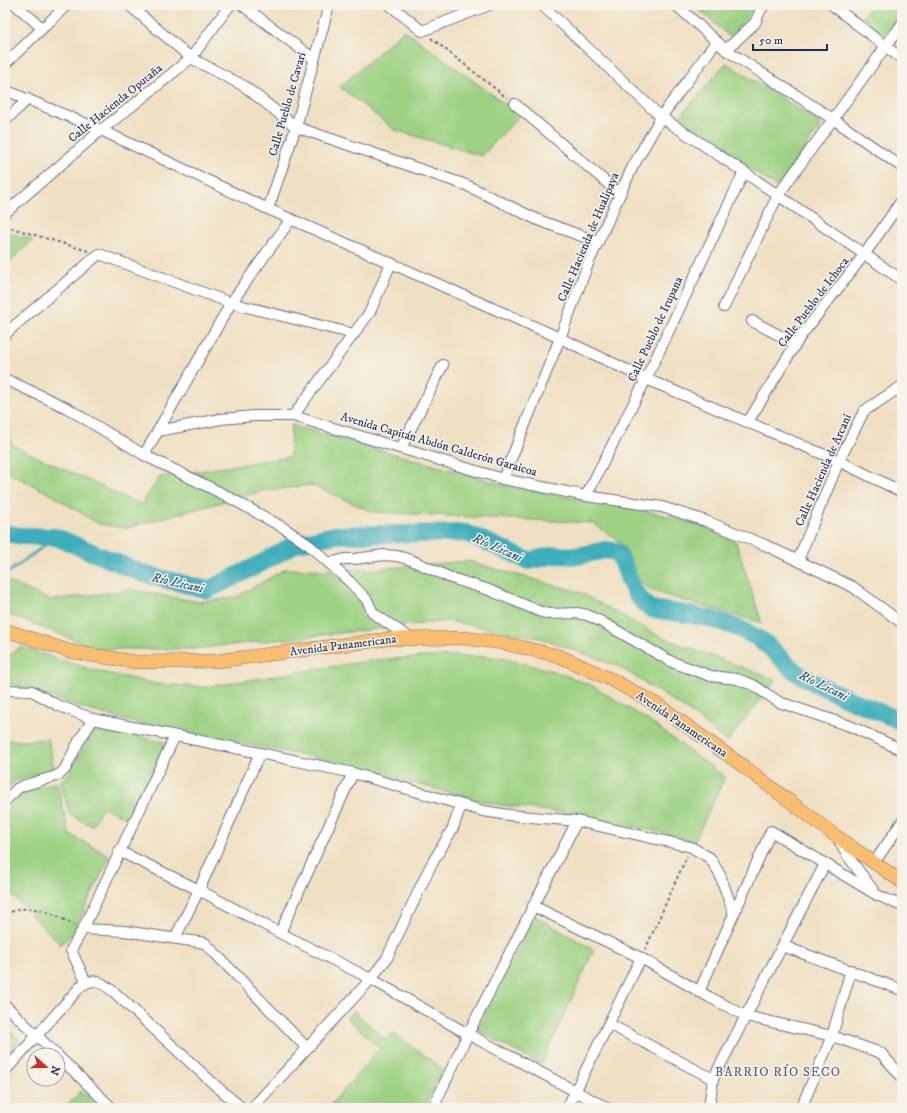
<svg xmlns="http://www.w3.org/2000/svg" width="907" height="1113" viewBox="0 0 907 1113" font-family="'IM FELL DW Pica',serif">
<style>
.green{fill:#9dd283;stroke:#5c8070}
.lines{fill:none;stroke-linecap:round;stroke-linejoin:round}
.stream{stroke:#3eaebb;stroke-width:3}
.river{stroke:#3eaebb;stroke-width:18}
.minor-casing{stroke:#666d81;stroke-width:12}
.major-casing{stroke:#666d81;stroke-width:14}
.path{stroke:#666d81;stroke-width:2;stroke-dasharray:3 3;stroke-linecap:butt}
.minor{stroke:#fff;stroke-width:10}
.major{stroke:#fbbe6e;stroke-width:13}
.labels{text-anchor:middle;stroke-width:3;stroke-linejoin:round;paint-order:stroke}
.street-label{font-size:12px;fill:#1b2f5e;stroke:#f7f3e8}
.water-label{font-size:13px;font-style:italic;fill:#275b7f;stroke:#f7f3e8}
.neighbourhood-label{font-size:13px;letter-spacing:1px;fill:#5a5a86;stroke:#f7f3e8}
</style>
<rect width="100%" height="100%" fill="#f7f3e8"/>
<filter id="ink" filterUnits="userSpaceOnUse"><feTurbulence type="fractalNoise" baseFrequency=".025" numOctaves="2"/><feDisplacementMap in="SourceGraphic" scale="8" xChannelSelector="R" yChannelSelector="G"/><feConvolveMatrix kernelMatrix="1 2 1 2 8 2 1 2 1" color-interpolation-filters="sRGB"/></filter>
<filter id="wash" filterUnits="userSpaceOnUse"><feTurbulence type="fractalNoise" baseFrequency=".012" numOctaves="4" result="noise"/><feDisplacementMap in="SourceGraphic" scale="16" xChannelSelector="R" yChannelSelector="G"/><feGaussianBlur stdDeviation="0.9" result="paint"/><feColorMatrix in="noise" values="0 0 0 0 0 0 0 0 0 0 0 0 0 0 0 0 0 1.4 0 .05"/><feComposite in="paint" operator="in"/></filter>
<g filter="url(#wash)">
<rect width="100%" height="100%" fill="#f0e0c2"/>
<g class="green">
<polygon points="694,5 756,5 730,37"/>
<polygon points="872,5 902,5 902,15 885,38 861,20"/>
<polygon points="404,30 520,115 482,156 395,130 340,87"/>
<polygon points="726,63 822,124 777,187 677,120"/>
<polygon points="5,232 33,240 5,266"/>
<polygon points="5,419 12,445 141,505 160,477 290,457 291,425 508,486 660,514 706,528 736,542 762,623 672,597 650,590 637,578 621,543 593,523 373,512 311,485 262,491 126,528 99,524 52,495 5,471"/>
<polygon points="467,561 579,592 661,637 776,680 727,742 690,712 620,667 541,638 449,621 193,649 98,649 5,613 5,580 50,600 132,590 199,602 237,597 285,569 366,570"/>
<polygon points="21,647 96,671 156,684 206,687 374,660 444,656 497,657 554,671 593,686 649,721 725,777 694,842 677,836 572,814 494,804 313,757 144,725 86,709 5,682 5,658"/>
<polygon points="95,727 167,743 128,819 103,807 92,826 69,814 61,781 69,773"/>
<polygon points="48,739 54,769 15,781 5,791 5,740 23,741"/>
<polygon points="57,782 69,834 110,856 74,931 61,945 5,888 5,810 22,793"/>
<polygon points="535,916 594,950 541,1065 477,1030"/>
<polygon points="353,1011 386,1040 393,1033 443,1069 424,1108 328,1108 380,1048 347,1018"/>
<polygon points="5,1026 20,1040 5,1058"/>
<polygon points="81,1091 100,1108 65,1108"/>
</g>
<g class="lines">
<polyline class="stream" points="5,575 56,537"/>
<path class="river" d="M5,533L21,536L56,537L144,574L208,590L260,564L295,544L335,535L466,533L529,561L554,555L577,556L605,550L617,552C625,564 627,578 634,590C638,598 644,603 651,609C690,614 733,619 766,644C778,654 789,669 802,676C834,694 869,707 902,722"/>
</g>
</g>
<g filter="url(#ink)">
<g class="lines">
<defs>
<g id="minor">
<polyline points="16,5 42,28"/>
<polyline points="129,5 191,58 244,86 296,127 466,185 538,220 598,242"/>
<polyline points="242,5 314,59"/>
<polyline points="390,5 422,31 489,5"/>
<polyline points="542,5 661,117 744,172 902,280"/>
<polyline points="676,5 726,50 833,119 902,167"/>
<polyline points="832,5 902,59"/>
<polyline points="726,50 755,23 761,9 765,5"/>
<polyline points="5,64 67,5"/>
<polyline points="5,90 101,130 268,209 560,338 646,379 839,461 902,492"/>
<polyline points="515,104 620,194"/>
<polyline points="5,121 28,99"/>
<polyline points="268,209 296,127 329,5"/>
<polyline points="5,213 101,130 137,102 191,58 230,5"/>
<polyline points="724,307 778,195 902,24"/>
<polyline points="752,321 796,344"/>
<polyline points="5,335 13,327 99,254 231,303 354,334"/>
<polyline points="5,379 67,408 144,455 225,495 284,528 310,546 350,582 367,600 373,613 411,639"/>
<polyline points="293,416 370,312 391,263"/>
<polyline points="748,422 800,337 864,255 902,200"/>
<polyline points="158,431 221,419 254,416 293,416 503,479 586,496 662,507 706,521 765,545 853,587 902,623"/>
<polyline points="401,448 443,365"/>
<polyline points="144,455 231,303 291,219"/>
<polyline points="503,479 560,338 588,264 632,168 661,117 716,42"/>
<polyline points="586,496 646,379 744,172"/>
<polyline points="798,560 839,461 864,411 902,386"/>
<polyline points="329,563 345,559 355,559 384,555 397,556 411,560 451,578 489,590 541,612 549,614 577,613 587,615 600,621 672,662 711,676 737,679 753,685 779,702 850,726 902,750"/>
<polyline points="5,690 32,691 57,705 93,719 260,753 353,773 483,811 509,815 577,821 691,847 710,858 720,875 734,914"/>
<polyline points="5,801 18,788 25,785 53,777 60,774 65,769 79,741 93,719"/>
<polyline points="838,839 847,855 873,890"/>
<polyline points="119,851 199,890 280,933 371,979 468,1034 607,1108"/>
<polyline points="874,863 902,822"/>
<polyline points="533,906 641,958 709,997 746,1016 832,1036 881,1053 902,1077"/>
<polyline points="83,929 124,931 205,943 307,1048"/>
<polyline points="280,933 353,773"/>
<polyline points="175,938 199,890 260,753"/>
<polyline points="783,946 902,990"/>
<polyline points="86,982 71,950 83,929 175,736"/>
<polyline points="699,992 771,831 877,895 902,906"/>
<polyline points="5,1005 57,1055"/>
<polyline points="609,1024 713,1079"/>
<polyline points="58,1056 112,1108"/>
<path d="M5,1071L81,986C95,976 102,983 114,992L216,1086L242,1108"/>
<polyline points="252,1108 371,979 387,958 430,867 453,828 461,805"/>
<polyline points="433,1108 468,1034 577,821"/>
<polyline points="567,1108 641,958"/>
<polyline points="709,1108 713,1079 825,864"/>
<polyline points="801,1108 832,1036 851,970"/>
</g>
<polyline id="major" points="5,630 72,652 136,662 217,661 388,639 465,638 503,643 559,656 612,680 658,705 743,766 837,837 902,882"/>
</defs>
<use href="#minor" class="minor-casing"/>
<use href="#major" class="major-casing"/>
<g class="path">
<polyline points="431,38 507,98"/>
<polyline points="5,226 88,251"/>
<path d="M5,914C35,902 48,912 75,925"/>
<polyline points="645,950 687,856"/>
</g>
<use href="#minor" class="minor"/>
<use href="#major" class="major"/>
</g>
</g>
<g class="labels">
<g class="street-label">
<text transform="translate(115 103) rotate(-39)" y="4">Calle Hacienda Oputaña</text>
<text transform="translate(287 104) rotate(-74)" y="4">Calle Pueblo de Cavari</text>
<text transform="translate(588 237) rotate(-67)" y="4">Calle Hacienda de Hualipaya</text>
<text transform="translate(813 302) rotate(-53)" y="4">Calle Pueblo de Ichoca</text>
<text transform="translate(655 329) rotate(-65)" y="4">Calle Pueblo de Irupana</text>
<text transform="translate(439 444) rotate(16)" y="4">Avenida Capitán Abdón Calderón Garaicoa</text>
<text transform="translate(823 470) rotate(-66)" y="4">Calle Hacienda de Arcani</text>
<text transform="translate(343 645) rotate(-7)" y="4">Avenida Panamericana</text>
<text transform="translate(682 724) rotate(34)" y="4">Avenida Panamericana</text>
</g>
<g class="water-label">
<text transform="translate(498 547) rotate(24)" y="5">Río Licani</text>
<text transform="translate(178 582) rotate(13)" y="5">Río Licani</text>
<text transform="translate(824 685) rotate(26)" y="5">Río Licani</text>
</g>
<g class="neighbourhood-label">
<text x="778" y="1076">BARRIO RÍO SECO</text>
</g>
</g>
<rect width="907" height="1113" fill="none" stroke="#f7f3e8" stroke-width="20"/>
<g transform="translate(46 1067) rotate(111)"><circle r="19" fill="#f7f3e8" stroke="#9fa5b1"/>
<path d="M0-3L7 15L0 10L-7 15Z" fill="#c8321e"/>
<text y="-6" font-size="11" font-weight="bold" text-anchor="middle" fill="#1b2f5e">N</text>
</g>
<path d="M753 44v6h74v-6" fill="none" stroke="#1b2f5e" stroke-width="2"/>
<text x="759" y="44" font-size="12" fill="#1b2f5e" stroke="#f7f3e8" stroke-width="3" paint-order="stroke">50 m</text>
</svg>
